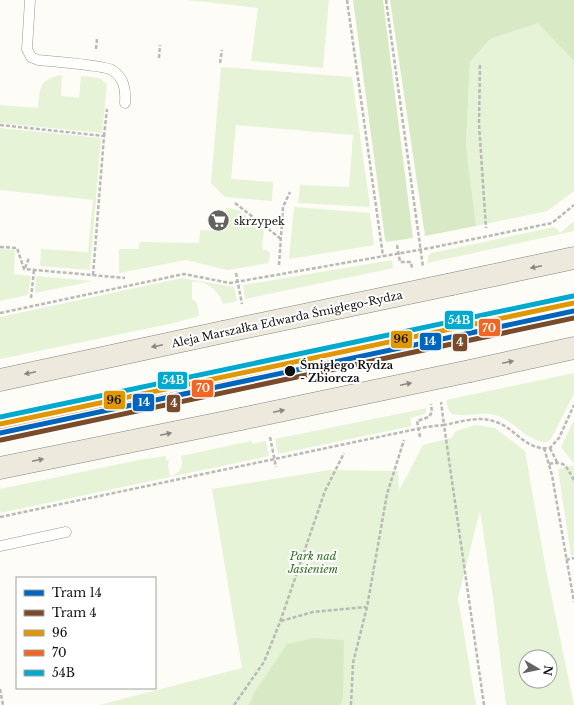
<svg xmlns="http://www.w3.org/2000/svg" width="574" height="705" viewBox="0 0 574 705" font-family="'Libre Baskerville',serif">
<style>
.green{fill:#e7f3d7;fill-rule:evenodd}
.forest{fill:#d8eac5}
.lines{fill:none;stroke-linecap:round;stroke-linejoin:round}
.service-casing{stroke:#979795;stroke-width:11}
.primary-casing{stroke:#858482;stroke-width:23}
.path{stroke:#b9b9b8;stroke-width:2.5;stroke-dasharray:4 2;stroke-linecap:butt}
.service{stroke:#fffffe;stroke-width:10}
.primary{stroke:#ede9dc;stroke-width:22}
.primary-bridge-casing{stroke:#858482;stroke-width:23;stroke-linecap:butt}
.primary-bridge{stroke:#ede9dc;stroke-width:22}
.bus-1-casing{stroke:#fff;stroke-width:8}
.bus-2-casing{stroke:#fff;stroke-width:8}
.bus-3-casing{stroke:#fff;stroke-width:8}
.bus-1{stroke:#e09702;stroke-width:5}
.bus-2{stroke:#f26522;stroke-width:5}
.bus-3{stroke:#00a9ce;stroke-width:5}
.tram-1-casing{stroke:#fff;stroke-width:8}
.tram-2-casing{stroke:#fff;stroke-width:8}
.tram-1{stroke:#0065bd;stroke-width:5}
.tram-2{stroke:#7a4b2a;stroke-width:5}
.oneway{fill:#8a8881}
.stop-dot{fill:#111;stroke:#fff;stroke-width:1.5}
.labels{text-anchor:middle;stroke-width:4;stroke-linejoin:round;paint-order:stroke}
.poi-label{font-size:11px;fill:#111;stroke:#fff;text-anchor:start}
.street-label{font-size:11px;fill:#111;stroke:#fff}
.stop-label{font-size:11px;font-weight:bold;fill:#111;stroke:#fff;text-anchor:start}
.park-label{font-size:11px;font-style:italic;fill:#2f6b1f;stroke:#fff}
.line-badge{stroke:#fff;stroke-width:1.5}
.badge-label{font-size:11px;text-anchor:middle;font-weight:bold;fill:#fff}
.pale-badge-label{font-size:11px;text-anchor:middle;font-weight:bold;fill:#111}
</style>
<rect width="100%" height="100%" fill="#fdfcf7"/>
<g class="green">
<polygon points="188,0 338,0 329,0 323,68 251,61 258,8"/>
<polygon points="538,22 574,61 574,191 547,211 476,226 466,145 470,62 490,39"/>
<polygon points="221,67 352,77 370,207 298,203 300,185 349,187 353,135 236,125 231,179 273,182 272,201 225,197 211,183"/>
<path d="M62,75L61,96L79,98L81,76L99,78L107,84L102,133L0,123V105L38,108C40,88 39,79 62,75Z"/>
<polygon points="0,128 101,138 90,270 40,266 41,249 88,252 93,200 0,190"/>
<polygon points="294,207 370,213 374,245 289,259"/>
<polygon points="226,208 238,210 264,229 262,249 270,252 269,263 227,270 186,260 119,273 119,249 138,249 140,242 199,243 200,230 225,231"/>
<polygon points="574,221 574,231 428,263 428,256 431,253 555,227 560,233"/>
<polygon points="0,249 15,250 14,274 31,276 28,295 0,301"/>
<polygon points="392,260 393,268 408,265 245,299 243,285"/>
<polygon points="36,276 93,281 35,293"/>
<path d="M182,278L234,287L237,301L223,304C219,291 207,280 192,282V299L197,303L199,316L174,323L0,359V317Z"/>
<path d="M574,373V394L551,439L547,442C527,442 516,422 498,416C482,410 467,418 452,414L449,411L446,400Z"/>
<polygon points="427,408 425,414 410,418 412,426 278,454 275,439"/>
<polygon points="574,420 574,464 561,447"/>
<path d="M475,425L495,428L525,451L546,570L574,705H506L493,597L480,511L458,598L476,705H99L242,668L212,489L330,470L398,471L399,491L423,445L451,438L456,431ZM526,657H550V681H526Z"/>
<path d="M251,441L252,444L266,441L269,456L0,513V489L139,460L166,456V460L169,459L168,466L170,477C180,472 184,467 181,456Z"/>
<polygon points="574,465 574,555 571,556 558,469"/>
</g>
<g class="forest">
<polygon points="353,0 383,0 413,238 387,242 385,239"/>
<polygon points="390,0 574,0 574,61 538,23 490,39 470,62 466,145 476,226 425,236"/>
<polygon points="314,638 344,640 343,698 340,705 249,705 254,693 287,644"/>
</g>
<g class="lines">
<defs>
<g id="service">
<path d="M30,0L27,49L31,57L38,60C50,61 105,66 112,70C124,78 126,89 125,103"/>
<polyline points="0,424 574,303"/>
<polyline points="0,546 66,532"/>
</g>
<g id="primary">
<polyline points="452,284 574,258"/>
<polyline points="470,371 574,348"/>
<polyline points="0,380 223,332"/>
<polyline points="0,468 241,419"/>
</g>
</defs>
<use href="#service" class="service-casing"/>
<use href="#primary" class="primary-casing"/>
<g class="path">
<polyline points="347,0 383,256"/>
<polyline points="386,0 423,267"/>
<polyline points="96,49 97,39"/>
<polyline points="159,58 160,45"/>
<polyline points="220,63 222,50"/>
<polyline points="480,65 479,124 486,228"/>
<polyline points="0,125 104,136 93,275"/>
<polyline points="104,136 107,109"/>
<polyline points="235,203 281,239"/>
<polyline points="397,245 400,262 411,262 412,269"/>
<polyline points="0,247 17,248 24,269 125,278"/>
<polyline points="279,265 283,207 290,192"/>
<polyline points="25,268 29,258"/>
<polyline points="236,273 242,304"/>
<polyline points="31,298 34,270"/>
<polyline points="0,313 184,274 230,283 430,248 552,223 574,205"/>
<polyline points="270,437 276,467"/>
<polyline points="420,437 417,421 429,417 432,412 431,404"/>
<polyline points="544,448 552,475 574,602"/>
<polyline points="550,448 557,462"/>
<path d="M549,464C566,460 566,467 574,480"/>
<polyline points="0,517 426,427 444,425 441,402"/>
<polyline points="566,560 574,558"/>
<polyline points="281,621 313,612 366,607"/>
<polyline points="0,689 3,705"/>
<polyline points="234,705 264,662 280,622 325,491 344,453"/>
<polyline points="351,705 353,663 367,607 387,494 404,440"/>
<path d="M484,705L444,425C460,422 477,416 493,421C516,427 524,451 550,448L559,438L574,405"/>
</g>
<use href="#service" class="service"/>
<use href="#primary" class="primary"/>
<defs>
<g id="primary-bridge">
<polyline points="223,332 452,284"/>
<polyline points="241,419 470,371"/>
</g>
</defs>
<use href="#primary-bridge" class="primary-bridge-casing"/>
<use href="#primary-bridge" class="primary-bridge"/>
<defs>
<polyline id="bus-1" points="0,424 574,303"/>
<polyline id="bus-2" points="1,431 574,310"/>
<polyline id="bus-3" points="0,417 573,296"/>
</defs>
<use href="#bus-1" class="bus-1-casing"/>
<use href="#bus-2" class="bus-2-casing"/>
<use href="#bus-3" class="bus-3-casing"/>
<use href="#bus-1" class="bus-1"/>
<use href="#bus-2" class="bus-2"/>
<use href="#bus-3" class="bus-3"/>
<defs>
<polyline id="tram-1" points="0,433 574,311"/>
<polyline id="tram-2" points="1,440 574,318"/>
</defs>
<use href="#tram-1" class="tram-1-casing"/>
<use href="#tram-2" class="tram-2-casing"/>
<use href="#tram-1" class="tram-1"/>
<use href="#tram-2" class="tram-2"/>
</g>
<defs><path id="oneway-solid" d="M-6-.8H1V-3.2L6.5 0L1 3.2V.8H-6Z"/></defs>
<g class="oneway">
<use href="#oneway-solid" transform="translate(536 267) rotate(168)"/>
<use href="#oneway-solid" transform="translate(157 346) rotate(168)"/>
<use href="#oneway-solid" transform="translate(508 362) rotate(-12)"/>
<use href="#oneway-solid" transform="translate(30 373) rotate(168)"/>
<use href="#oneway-solid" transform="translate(406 384) rotate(-12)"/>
<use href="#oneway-solid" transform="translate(279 411) rotate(-12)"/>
<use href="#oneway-solid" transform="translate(166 434) rotate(-12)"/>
<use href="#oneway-solid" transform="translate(38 460) rotate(-12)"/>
</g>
<defs>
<symbol id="supermarket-disc" viewBox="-11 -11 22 22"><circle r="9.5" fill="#646362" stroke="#fff"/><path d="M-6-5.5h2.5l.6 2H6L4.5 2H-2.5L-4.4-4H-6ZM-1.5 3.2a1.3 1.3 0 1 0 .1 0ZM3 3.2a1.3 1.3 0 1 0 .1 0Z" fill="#fff"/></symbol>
</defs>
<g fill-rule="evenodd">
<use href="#supermarket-disc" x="206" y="208" width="25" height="25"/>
</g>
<circle class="stop-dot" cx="290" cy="371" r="6"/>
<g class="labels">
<g class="poi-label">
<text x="234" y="225">skrzypek</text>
</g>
<g class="street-label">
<text transform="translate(287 319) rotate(-12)" y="4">Aleja Marszałka Edwarda Śmigłego-Rydza</text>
</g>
<g class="stop-label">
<text x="300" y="369">Śmigłego Rydza<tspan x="300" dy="13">- Zbiorcza</tspan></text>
</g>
<g class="park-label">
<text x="313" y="560">Park nad<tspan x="313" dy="13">Jasieniem</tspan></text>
</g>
</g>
<g class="line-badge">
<rect x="444" y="310" width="30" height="20" rx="4" fill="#00a9ce"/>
<rect x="478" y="318" width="23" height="19" rx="4" fill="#f26522"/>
<rect x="390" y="330" width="23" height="19" rx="4" fill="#e09702"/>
<rect x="419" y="332" width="23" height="19" rx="4" fill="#0065bd"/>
<rect x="452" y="333" width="16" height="19" rx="4" fill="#7a4b2a"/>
<rect x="157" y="371" width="31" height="19" rx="4" fill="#00a9ce"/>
<rect x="191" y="379" width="23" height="19" rx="4" fill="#f26522"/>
<rect x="103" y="390" width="23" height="20" rx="4" fill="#e09702"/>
<rect x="132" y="393" width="23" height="19" rx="4" fill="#0065bd"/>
<rect x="166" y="394" width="15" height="19" rx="4" fill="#7a4b2a"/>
</g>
<g class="badge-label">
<text x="459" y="324">54B</text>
<text x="489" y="332">70</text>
<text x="430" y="345">14</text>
<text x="460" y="346">4</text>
<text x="173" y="384">54B</text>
<text x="203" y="392">70</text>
<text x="144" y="406">14</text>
<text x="174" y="407">4</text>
</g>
<g class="pale-badge-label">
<text x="401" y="343">96</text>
<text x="114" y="404">96</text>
</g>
<rect x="16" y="577" width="140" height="112" fill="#ffffff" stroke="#a0a0a0"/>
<rect x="24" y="590" width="20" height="6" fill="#0065bd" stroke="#a0a0a0"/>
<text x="52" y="597" font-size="12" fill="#111111">Tram 14</text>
<rect x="24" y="610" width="20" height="6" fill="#7a4b2a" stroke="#a0a0a0"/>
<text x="52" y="617" font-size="12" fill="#111111">Tram 4</text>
<rect x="24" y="630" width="20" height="6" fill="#e09702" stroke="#a0a0a0"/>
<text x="52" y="637" font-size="12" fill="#111111">96</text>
<rect x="24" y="650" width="20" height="6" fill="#f26522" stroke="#a0a0a0"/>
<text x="52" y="657" font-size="12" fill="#111111">70</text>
<rect x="24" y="670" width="20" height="6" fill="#00a9ce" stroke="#a0a0a0"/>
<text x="52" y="677" font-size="12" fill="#111111">54B</text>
<g transform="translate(538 669) rotate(99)"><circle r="19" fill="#ffffff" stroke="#a0a0a0"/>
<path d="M0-3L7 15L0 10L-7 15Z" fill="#646362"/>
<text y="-6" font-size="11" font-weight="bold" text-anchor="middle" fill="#111111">N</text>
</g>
</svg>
